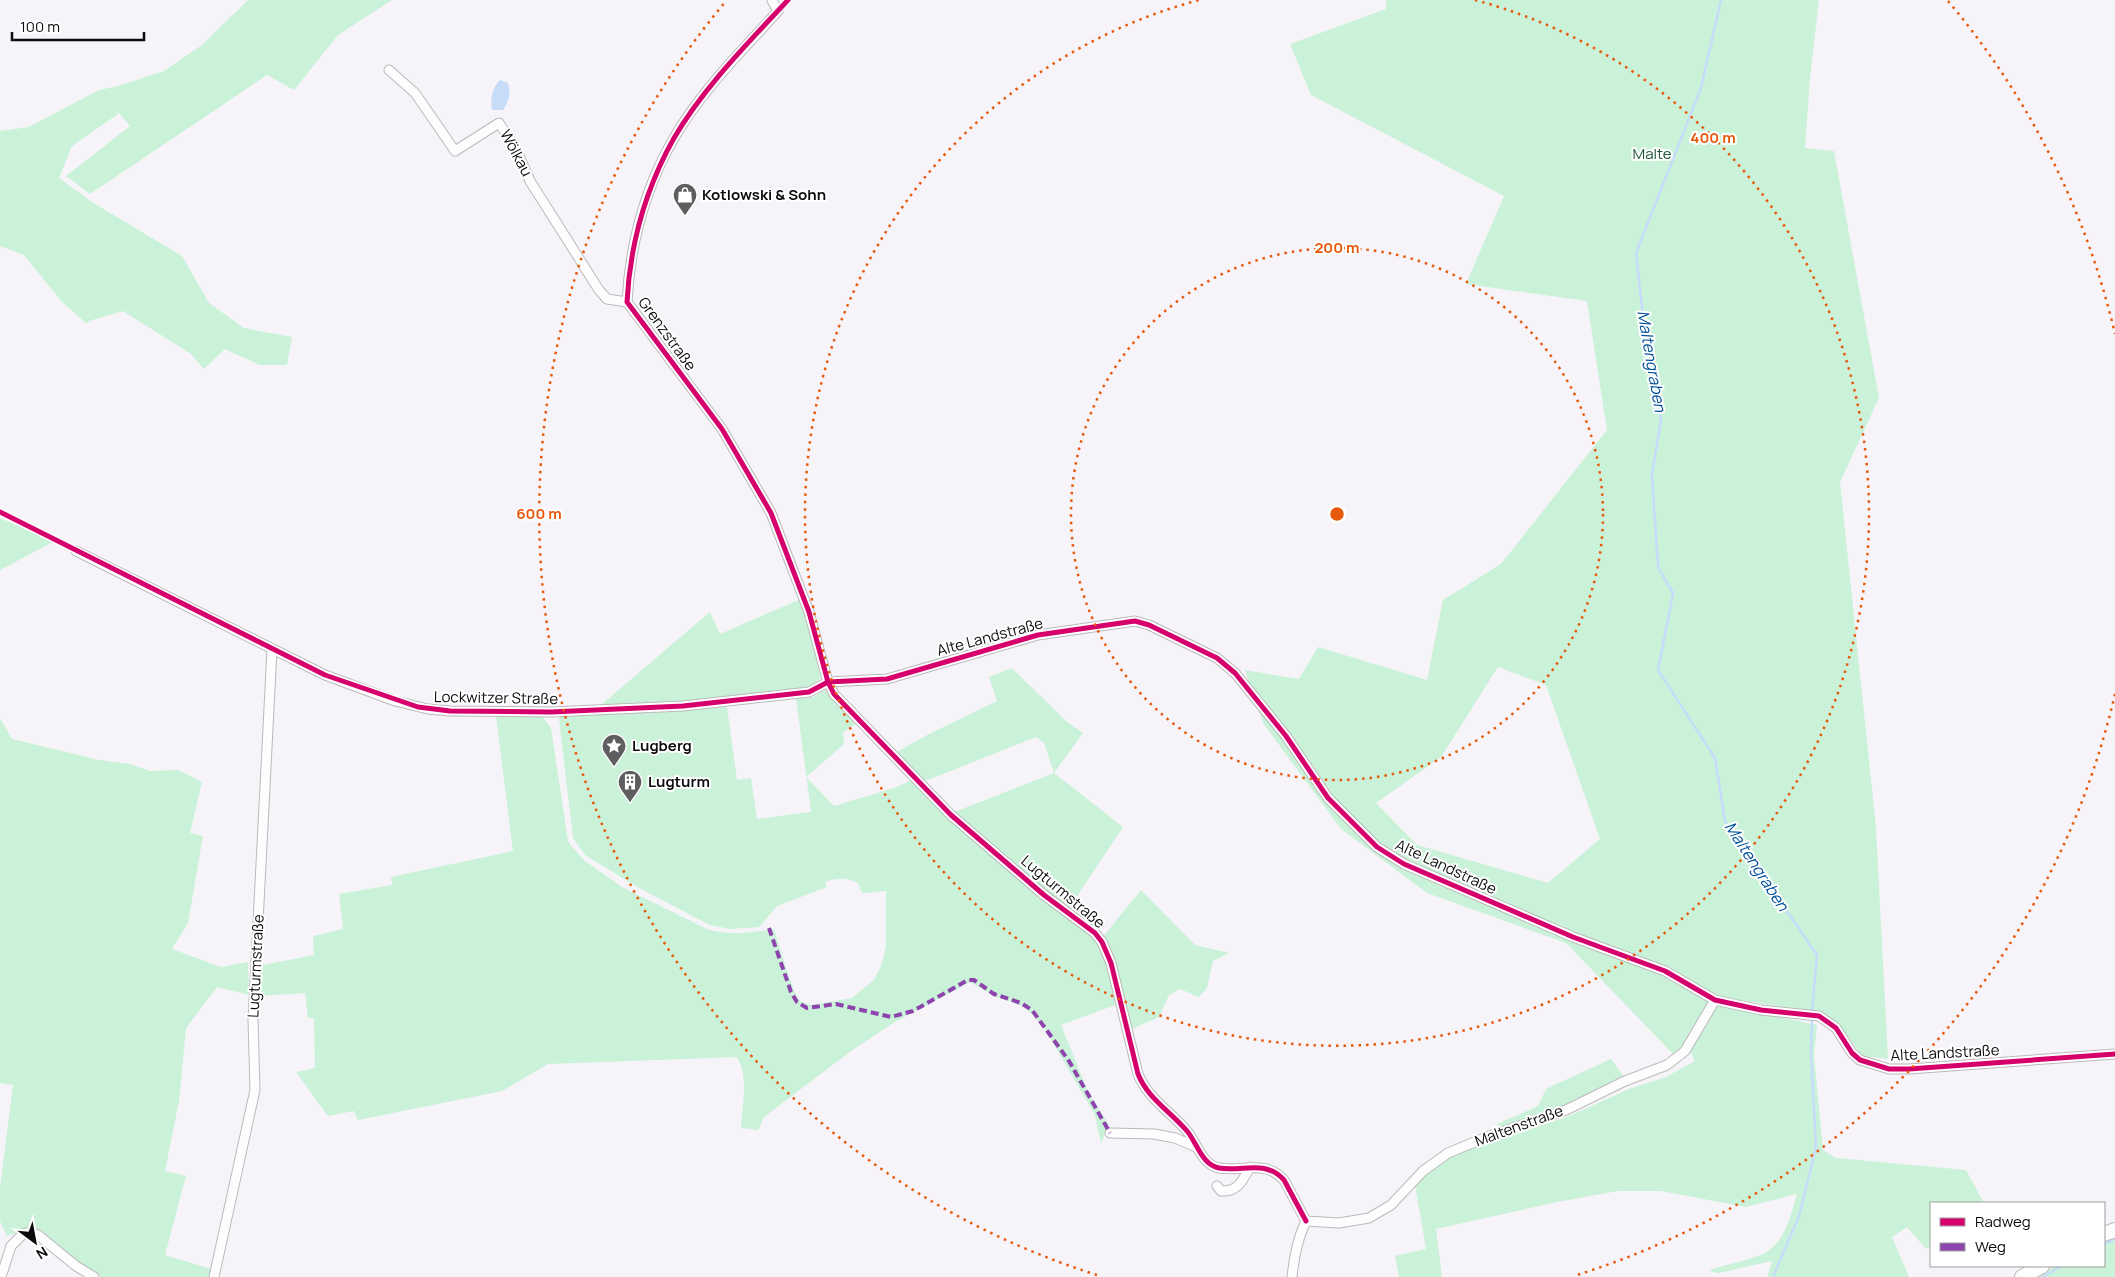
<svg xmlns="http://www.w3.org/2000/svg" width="2115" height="1277" viewBox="0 0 2115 1277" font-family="Manrope,sans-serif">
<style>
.green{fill:#c9f2d8;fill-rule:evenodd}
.water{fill:#c6dcf9}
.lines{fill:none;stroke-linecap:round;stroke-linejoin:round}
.stream{stroke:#c6dcf9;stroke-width:2.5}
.street-casing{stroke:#bbb9bc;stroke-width:11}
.secondary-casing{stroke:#bbb9bc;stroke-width:16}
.street{stroke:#fefdfe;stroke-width:9}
.secondary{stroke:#fefdfe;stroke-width:14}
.quiet{stroke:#8e44ad;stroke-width:4;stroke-dasharray:8 4;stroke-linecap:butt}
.cycleway-casing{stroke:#fff;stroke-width:8}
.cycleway{stroke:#d6006c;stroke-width:5}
.ring{fill:none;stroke:#e8590c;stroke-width:2.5;stroke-dasharray:2.5 5}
.labels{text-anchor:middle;stroke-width:4;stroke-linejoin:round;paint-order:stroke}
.street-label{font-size:15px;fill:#0c0b0d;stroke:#fff}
.park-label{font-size:15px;fill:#1d5836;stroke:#fff}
.poi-label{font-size:15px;font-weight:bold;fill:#0c0b0d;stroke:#fff;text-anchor:start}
.water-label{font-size:16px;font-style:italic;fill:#01509b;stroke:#fff}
.centre{fill:#e8590c;stroke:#fff;stroke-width:2.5}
.ring-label{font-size:15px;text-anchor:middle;font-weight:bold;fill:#e8590c;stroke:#fff;stroke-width:4;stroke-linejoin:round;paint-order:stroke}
</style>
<rect width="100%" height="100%" fill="#f6f4f8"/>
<g class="green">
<polygon points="248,0 392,0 338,35 294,90 267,75 90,194 66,176 130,126 117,111 118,114 72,146 59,178 92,202 182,256 209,303 244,328 292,337 287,365 260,365 225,349 204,369 191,354 123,311 89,321 87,324 62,302 24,255 0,246 0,131 29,127 99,90 122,85 164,71 202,45"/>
<path d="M1386,0H1819L1810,78L1805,148L1834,151L1879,398L1840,482L1876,828L1888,1059L1862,1056L1843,1030L1821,1013L1714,996L1656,972L1710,1003L1675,1056L1566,943L1427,893L1341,829L1263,723L1245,670L1299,679L1318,647L1427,680L1443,600L1501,564L1607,430L1587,301L1466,284L1504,196L1311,95L1290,44L1386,9ZM1498,667L1546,685L1600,839L1548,883L1417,845L1376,803L1441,757Z"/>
<polygon points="0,518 53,542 0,570"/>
<polygon points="801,599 821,678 809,688 682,703 601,705 710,612 720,634"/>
<polygon points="1012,668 1067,722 1083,733 1054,773 1123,827 1068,910 952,813 1054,773 1044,743 1036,737 923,782 895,753 929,734 997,701 989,677"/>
<path d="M827,689L858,723L843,732L844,744L806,777L834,806L897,787L914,779L1090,931L1107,957L1118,1004L1061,1025L1088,1092L1109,1125L1101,1143L1095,1115L1046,1031L1033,1015L1022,1006L994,996L970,982L895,1022L851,1051L764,1117L758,1130L741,1128C742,1106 749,1076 737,1057L548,1064L502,1091L358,1120L354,1111L328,1116L296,1072L315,1068L314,1018H308L305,993L259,996L258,966L314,955L313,936L343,929L339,894L392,885L391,877L513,851L496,716H542L551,728L568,841L572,847L585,861L622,887L707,929C730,936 750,933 774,929C778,942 793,993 800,1001C803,1003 808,1004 812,1005L852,998L874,980L882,964L886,945V891L862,893L858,883C847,878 837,877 825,882L827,887L777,906L759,927L730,929L710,925L639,888L585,855L573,838L559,718L565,712L682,710L727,707L737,780L751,778L757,819L811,812L796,698L813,697Z"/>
<path d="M0,718L12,739L99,760L130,764L150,771L178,770L202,782L190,833L203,836L188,923L172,949L221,967L248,962L249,995L217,987L186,1028L179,1101L165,1171L186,1176L165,1255L211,1269L209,1277H102L79,1263L39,1230C30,1225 28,1229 19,1232C15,1234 11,1234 7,1236L0,1221V1188L13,1085L0,1083Z"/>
<polygon points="1141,890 1195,945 1229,953 1213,961 1207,988 1199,997 1180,989 1169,995 1159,1017 1130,1030 1102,938"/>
<path d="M1718,1004L1817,1025L1814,1055L1823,1150L1836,1158L1966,1170L1984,1203H1931V1246L1926,1249L1907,1227L1892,1237L1909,1277H1767L1772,1261L1719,1273L1709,1271C1725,1264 1742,1262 1758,1256C1784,1247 1790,1218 1797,1194L1746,1207L1661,1191H1618L1557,1202L1436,1229L1442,1277H1399L1395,1256L1426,1249L1415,1185L1450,1156L1569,1116L1629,1089L1666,1077L1695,1061L1690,1052L1713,1007Z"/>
<polygon points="1611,1059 1624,1077 1563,1106 1499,1130 1497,1124 1538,1106 1546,1089"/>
<polygon points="2115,1236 2115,1277 2034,1277 2055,1266 2104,1266 2104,1241"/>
</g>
<path class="water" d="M500,80L508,83C511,95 509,100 503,110H492C490,99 492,88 500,80Z"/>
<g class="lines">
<g class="stream">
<polyline points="1721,0 1701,88 1636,253 1645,335 1661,420 1652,474 1658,567 1673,593 1658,670 1715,758 1725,821 1817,955 1812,1012"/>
<polyline points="2104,1244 2115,1239"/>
<polyline points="1773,1277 1799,1216 1816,1147 1811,1054 1812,1018"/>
<polyline points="2043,1277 2061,1266"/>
</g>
<defs>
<g id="street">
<path d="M772,0L778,11C742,51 701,91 674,138C645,188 630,245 627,302L722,429L771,513L809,612L828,682L834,694L951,815L1044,895L1095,933L1102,942L1111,963L1138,1074C1148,1099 1170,1111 1187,1131C1197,1143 1202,1165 1219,1168C1243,1172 1265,1159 1284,1180L1306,1221"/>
<polyline points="389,70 415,93 455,151 499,123 516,149 530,181 599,290 607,299 627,302"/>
<polyline points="76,551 325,675 395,701 428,709 450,711 551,712 683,706 809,692 828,682 887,679 1038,635 1135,621 1149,625 1217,658 1235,673 1286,736 1328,798 1377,847 1404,864 1573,937 1665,971 1715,1000 1761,1010 1819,1016 1836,1028 1852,1053 1860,1060 1889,1069 1909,1069 2115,1054"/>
<polyline points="1110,1133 1154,1134 1175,1138 1196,1147"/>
<path d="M1217,1186L1221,1191C1238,1192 1243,1180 1250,1167"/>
<polyline points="1306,1221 1339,1223 1369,1218 1391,1205 1423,1171 1448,1153 1484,1138 1566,1110 1625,1081 1667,1065 1685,1051 1715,1000"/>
<polyline points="1,1277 11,1246 23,1234 30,1232 38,1235 76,1266 94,1277"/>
<polyline points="214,1277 255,1090 253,1020 272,650"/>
<path d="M1292,1277C1294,1257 1297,1239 1306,1221"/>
</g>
<g id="secondary">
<polyline points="2104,1234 2115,1230"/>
<polyline points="2022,1277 2042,1266"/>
</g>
</defs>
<use href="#street" class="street-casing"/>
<use href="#secondary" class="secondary-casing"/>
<use href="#street" class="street"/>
<use href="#secondary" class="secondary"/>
<polyline class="quiet" points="769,928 791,992 797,1002 807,1008 836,1004 891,1017 913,1011 968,980 974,980 994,994 1021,1003 1032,1010 1069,1061 1110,1133"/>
<defs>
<g id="cycleway">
<path d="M788,0C748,43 704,87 674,138C646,188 630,245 627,302L722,429L771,513L809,612L828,682L834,694L951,815L1044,895L1095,933L1102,942L1111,963L1138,1074C1148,1099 1170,1111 1187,1131C1197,1143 1202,1165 1219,1168C1243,1172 1265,1159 1284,1180L1306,1221"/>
<polyline points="0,512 325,675 418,707 450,711 551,712 683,706 809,692 828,682 887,679 1038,635 1135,621 1149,625 1217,658 1235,673 1286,736 1328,798 1377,847 1404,864 1573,937 1665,971 1715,1000 1761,1010 1819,1016 1836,1028 1852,1053 1860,1060 1889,1069 1909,1069 2115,1054"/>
</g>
</defs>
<use href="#cycleway" class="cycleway-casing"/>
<use href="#cycleway" class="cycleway"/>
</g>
<g class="ring">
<circle cx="1337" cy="514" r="266"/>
<path d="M1475 0A532 532 0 1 1 1199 0"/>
<path d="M2115 694A798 798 0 0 1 1577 1275M1097 1275A798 798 0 0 1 726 1M1948 1A798 798 0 0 1 2115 334"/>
</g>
<defs>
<symbol id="shop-pin" viewBox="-11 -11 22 30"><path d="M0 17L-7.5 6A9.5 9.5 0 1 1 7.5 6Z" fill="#5e5d5f" stroke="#fff"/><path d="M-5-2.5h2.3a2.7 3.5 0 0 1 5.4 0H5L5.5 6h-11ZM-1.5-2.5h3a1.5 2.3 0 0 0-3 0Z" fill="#fff"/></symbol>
<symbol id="sight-pin" viewBox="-11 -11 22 30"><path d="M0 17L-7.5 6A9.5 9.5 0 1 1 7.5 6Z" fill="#5e5d5f" stroke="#fff"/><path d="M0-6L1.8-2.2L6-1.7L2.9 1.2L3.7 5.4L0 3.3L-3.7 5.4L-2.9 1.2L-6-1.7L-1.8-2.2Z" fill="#fff"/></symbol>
<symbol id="building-pin" viewBox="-11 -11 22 30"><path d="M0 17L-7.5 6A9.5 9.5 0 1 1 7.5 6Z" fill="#5e5d5f" stroke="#fff"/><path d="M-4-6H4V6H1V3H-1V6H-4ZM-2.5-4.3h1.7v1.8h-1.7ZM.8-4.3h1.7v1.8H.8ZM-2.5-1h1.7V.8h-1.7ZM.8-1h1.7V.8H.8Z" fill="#fff"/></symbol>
</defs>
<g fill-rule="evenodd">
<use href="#shop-pin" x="671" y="181" width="28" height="38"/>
<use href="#sight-pin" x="600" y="732" width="28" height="38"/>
<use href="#building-pin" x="616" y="768" width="28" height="38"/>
</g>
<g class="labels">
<g class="street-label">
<text transform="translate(516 153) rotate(62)" y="5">Wölkau</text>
<text transform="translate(667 334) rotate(54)" y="5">Grenzstraße</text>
<text transform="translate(990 637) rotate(-15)" y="5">Alte Landstraße</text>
<text transform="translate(496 698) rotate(1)" y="5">Lockwitzer Straße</text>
<text transform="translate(1446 867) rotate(25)" y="5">Alte Landstraße</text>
<text transform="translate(1063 892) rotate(40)" y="5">Lugturmstraße</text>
<text transform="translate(256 966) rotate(-87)" y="5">Lugturmstraße</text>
<text transform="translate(1945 1053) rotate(-3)" y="5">Alte Landstraße</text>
<text transform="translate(1519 1126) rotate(-20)" y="5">Maltenstraße</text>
</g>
<g class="park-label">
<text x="1652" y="159">Malte</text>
</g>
<g class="poi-label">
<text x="702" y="200">Kotlowski &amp; Sohn</text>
<text x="632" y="751">Lugberg</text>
<text x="648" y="787">Lugturm</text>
</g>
<g class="water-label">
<text transform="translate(1652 361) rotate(80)" y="6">Maltengraben</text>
<text transform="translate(1757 866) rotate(57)" y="6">Maltengraben</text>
</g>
</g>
<circle cx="1337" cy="514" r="8" class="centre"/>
<g class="ring-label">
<text x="1713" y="143">400 m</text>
<text x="1337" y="253">200 m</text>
<text x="539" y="519">600 m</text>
</g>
<rect x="1930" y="1202" width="175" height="65" fill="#ffffff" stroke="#9e9d9e"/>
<rect x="1940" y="1218" width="25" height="8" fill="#d6006c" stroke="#9e9d9e"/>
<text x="1975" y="1227" font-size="15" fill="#0c0b0d">Radweg</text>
<rect x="1940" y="1243" width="25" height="8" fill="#8e44ad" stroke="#9e9d9e"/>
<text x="1975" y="1252" font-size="15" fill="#0c0b0d">Weg</text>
<g transform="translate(35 1242) rotate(148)" stroke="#ffffff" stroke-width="4" paint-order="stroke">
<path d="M0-4L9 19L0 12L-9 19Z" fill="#0c0b0d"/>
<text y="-8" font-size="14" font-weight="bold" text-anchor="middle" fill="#0c0b0d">N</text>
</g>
<path d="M12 32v8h132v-8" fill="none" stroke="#0c0b0d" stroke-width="2.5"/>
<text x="20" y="32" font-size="15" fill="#0c0b0d" stroke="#ffffff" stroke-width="4" paint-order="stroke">100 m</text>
</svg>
